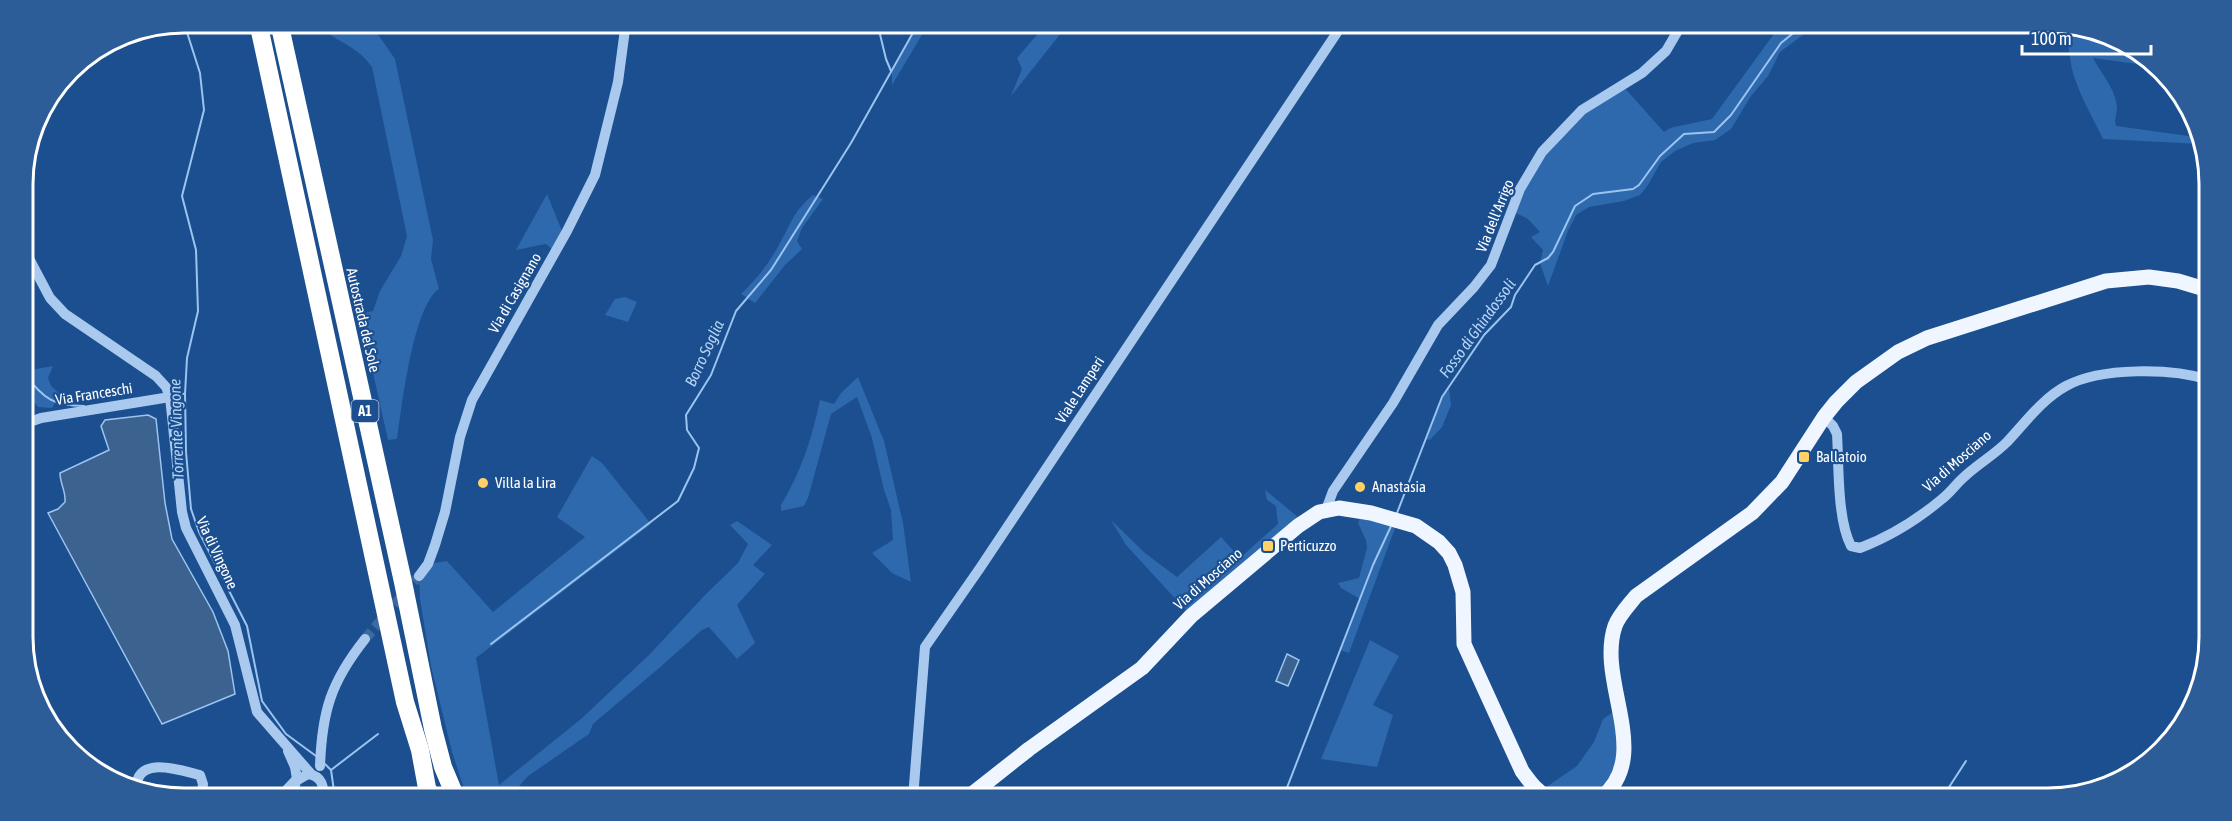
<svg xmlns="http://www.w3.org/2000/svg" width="2232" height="821" viewBox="0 0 2232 821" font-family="'Asap Condensed',sans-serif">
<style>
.green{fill:#2e69ad}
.water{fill:#3c6290;stroke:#9cc4f0;stroke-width:1.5}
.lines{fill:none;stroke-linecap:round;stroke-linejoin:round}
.stream{stroke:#9cc4f0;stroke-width:2}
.minor-tunnel{stroke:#3d69a0;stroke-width:10;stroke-dasharray:10 5;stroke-linecap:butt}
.minor{stroke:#a9c9ee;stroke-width:10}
.major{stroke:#f0f6ff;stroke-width:15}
.highway{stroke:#fff;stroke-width:18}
.poi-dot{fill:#ffd166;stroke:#1b4f8f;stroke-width:2}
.labels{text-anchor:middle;stroke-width:4.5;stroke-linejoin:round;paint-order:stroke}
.shield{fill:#1b4f8f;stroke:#bbcadd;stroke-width:1.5}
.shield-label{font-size:14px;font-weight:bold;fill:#fff}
.street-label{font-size:15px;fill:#fff;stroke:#1b4f8f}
.poi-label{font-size:15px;fill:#fff;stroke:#1b4f8f;text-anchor:start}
.water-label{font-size:16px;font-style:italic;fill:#b5d3f5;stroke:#1b4f8f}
.rim{fill:none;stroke:#fff;stroke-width:3}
</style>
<rect width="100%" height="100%" fill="#1b4f8f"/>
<g class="green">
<path d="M316,23H370L395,59L433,240L431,259L439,289C413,306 402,406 397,439L388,440L363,328L365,313L373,311L380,291L401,256L407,236L372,67C356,44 334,42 316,23Z"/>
<polygon points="919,23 929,23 892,85 892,72"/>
<polygon points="1047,23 1069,23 1011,96 1022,69 1017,58"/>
<polygon points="1788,23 1819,23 1780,52 1768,76 1751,96 1731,129 1715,140 1693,143 1675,151 1661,162 1648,185 1640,195 1624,201 1589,207 1576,215 1568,231 1548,286 1540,263 1543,250 1531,237 1540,232 1528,219 1512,211 1542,152 1582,110 1622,85 1664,132 1670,128 1712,119 1776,31"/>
<path d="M2058,24L2100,31L2152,66L2093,58C2101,73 2116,90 2117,107C2117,114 2114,118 2116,126L2196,137L2200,144L2103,139C2092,116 2078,93 2072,69C2069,54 2069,35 2058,24Z"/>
<polygon points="547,194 564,236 555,252 546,244 516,250"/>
<path d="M813,195L823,199L802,228L797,241L802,249L785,265L755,303L741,294C758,278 770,262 781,241C792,221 794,211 813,195Z"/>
<polygon points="625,297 637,302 628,322 605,315 615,299"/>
<polygon points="24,366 31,370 53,366 48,378 51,386 60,394 52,408 38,407 24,392"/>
<path d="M858,377L884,441L903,523L911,582L892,573L872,553L893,540L891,510L884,490L872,438L857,397L831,414L808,498L804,506L781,511V505C801,472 812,438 820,400L834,404L841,393Z"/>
<polygon points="1449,388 1451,405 1442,427 1430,440 1426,439 1442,397"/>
<polygon points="592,456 602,463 651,524 476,658 499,785 581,719 649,655 706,594 738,563 748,544 730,525 737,521 772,545 753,565 765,574 737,605 755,643 737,659 709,627 702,630 658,669 601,717 593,724 589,734 528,776 509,798 467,798 452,752 431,666 420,599 419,576 428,564 447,561 493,612 585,537 557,517"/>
<polygon points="1265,490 1304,522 1191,616 1126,545 1111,520 1145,553 1177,577 1221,537 1240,558 1278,524 1276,506 1267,500"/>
<polygon points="1363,512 1398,520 1349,653 1340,650 1360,599 1341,588 1338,583 1359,578 1360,574 1367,548 1366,540 1358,523"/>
<polygon points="1370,640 1399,656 1373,705 1393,715 1377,767 1321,759"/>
<polygon points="1619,708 1625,739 1601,798 1549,798 1539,792 1577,766 1594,742 1603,719"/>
</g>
<g class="water">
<path d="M148,415L156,419L165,503L172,539L213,612L228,651L235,694L162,724L48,513L58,509L65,502C66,491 60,484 60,473L109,450L101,426L105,420Z"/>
<polygon points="1287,654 1299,660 1288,686 1276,681"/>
</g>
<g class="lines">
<g class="stream">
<polyline points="877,22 886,59 891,71"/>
<polyline points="184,23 200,73 204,110 182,196 196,250 198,311 187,358 185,394 186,452 191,509 199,532 247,626 262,701 286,734 316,756"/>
<path d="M24,374C45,398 51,406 84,406"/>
<polyline points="177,393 185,394"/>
<polyline points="1397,513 1442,397 1484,335 1511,307 1515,295 1535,265 1548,258 1553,252 1575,206 1593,194 1633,189 1639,185 1660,156 1684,134 1714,132 1731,115 1781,43 1807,22"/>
<polyline points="491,644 678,501 694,468 699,448 687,430 686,415 711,375 736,311 771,270 851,143 919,22"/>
<polyline points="325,764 331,770 335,798"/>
<polyline points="331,770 378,734"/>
<polyline points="1283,798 1373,565 1392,524"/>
<polyline points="1942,798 1966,761"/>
</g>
<polyline class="minor-tunnel" points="365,639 419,576"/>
<g class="minor">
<polyline points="23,247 50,298 65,314 156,376 166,387 170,397 182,512 186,528 235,625 257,712 311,774"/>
<path d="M1824,417L1833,426L1837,434C1839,466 1837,519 1851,546L1860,548C1889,537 1918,519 1942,499C1950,493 1956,484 1964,477C1978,464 1994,455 2007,442C2025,423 2042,399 2066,386C2101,367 2172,368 2209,380"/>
<polyline points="24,424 41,418 170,397"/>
<polyline points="1326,510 1333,491 1393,403 1438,325 1474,287 1491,265 1520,189 1542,152 1582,110 1642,73 1666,51 1683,22"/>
<polyline points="419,576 428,564 435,545 445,512 460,437 472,400 567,231 595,175 618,82 626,22"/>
<polyline points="288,751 295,767 297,779"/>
<path d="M320,766C322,711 331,682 365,639"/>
<path d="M136,791C135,754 179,770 200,775L203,784L201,798"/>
<polyline points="279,798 295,781"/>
<path d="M298,798L294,790L296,781L308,774C321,776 327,787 319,798"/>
<polyline points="913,798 925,647 980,568 1344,22"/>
</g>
<g class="major">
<path d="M967,798L1029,749L1142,668L1191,616L1298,526L1319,512L1339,508L1371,513L1416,526L1439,542L1449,553L1455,565L1463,592L1464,644L1522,771C1530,782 1537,792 1549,798"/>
<path d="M1601,798C1654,755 1596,682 1615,626C1619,615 1629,605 1636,596L1752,513L1782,482L1824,417L1836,402L1856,382L1898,352L1927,338L2106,281L2149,277L2178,281L2208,290"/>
</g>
<g class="highway">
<polyline points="258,22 405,702 420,750 427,788 432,798"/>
<polyline points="279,22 403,582 433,729 443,767 456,798"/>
</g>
</g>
<g class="poi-dot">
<rect x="1798" y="451" width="12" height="12" rx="3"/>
<circle cx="483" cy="483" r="6"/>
<circle cx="1360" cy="487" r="6"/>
<rect x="1262" y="540" width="12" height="12" rx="3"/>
</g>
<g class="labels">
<rect class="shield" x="351.5" y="400" width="27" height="22" rx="4.5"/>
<g class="shield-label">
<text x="365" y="416">A1</text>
</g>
<g class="street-label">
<text transform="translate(1495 216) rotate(-68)" y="5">Via dell'Arrigo</text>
<text transform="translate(515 293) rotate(-60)" y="5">Via di Casignano</text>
<text transform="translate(363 320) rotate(77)" y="5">Autostrada del Sole</text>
<text transform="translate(1080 390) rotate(-57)" y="5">Viale Lamperi</text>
<text transform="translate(94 394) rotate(-9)" y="5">Via Franceschi</text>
<text transform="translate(1957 461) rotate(-41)" y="5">Via di Mosciano</text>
<text transform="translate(217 553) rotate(65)" y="5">Via di Vingone</text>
<text transform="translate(1208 579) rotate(-41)" y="5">Via di Mosciano</text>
</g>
<g class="poi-label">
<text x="1816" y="462">Ballatoio</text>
<text x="495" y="488">Villa la Lira</text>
<text x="1372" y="492">Anastasia</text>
<text x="1280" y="551">Perticuzzo</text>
</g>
<g class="water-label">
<text transform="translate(1477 328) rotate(-54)" y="6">Fosso di Ghindossoli</text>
<text transform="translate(704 353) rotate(-65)" y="6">Borro Soglia</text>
<text transform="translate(176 429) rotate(-92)" y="6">Torrente Vingone</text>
</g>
</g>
<path d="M0 0H2232V821H0ZM184 33H2048A151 151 0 0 1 2199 184V637A151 151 0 0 1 2048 788H184A151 151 0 0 1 33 637V184A151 151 0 0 1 184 33Z" fill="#2d5d98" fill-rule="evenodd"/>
<path class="rim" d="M184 33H2048A151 151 0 0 1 2199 184V637A151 151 0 0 1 2048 788H184A151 151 0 0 1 33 637V184A151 151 0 0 1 184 33Z"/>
<path d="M2022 45v9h129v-9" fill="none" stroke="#ffffff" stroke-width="3"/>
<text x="2031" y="45" font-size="18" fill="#ffffff" stroke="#1b4f8f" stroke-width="4.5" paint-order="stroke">100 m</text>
</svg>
